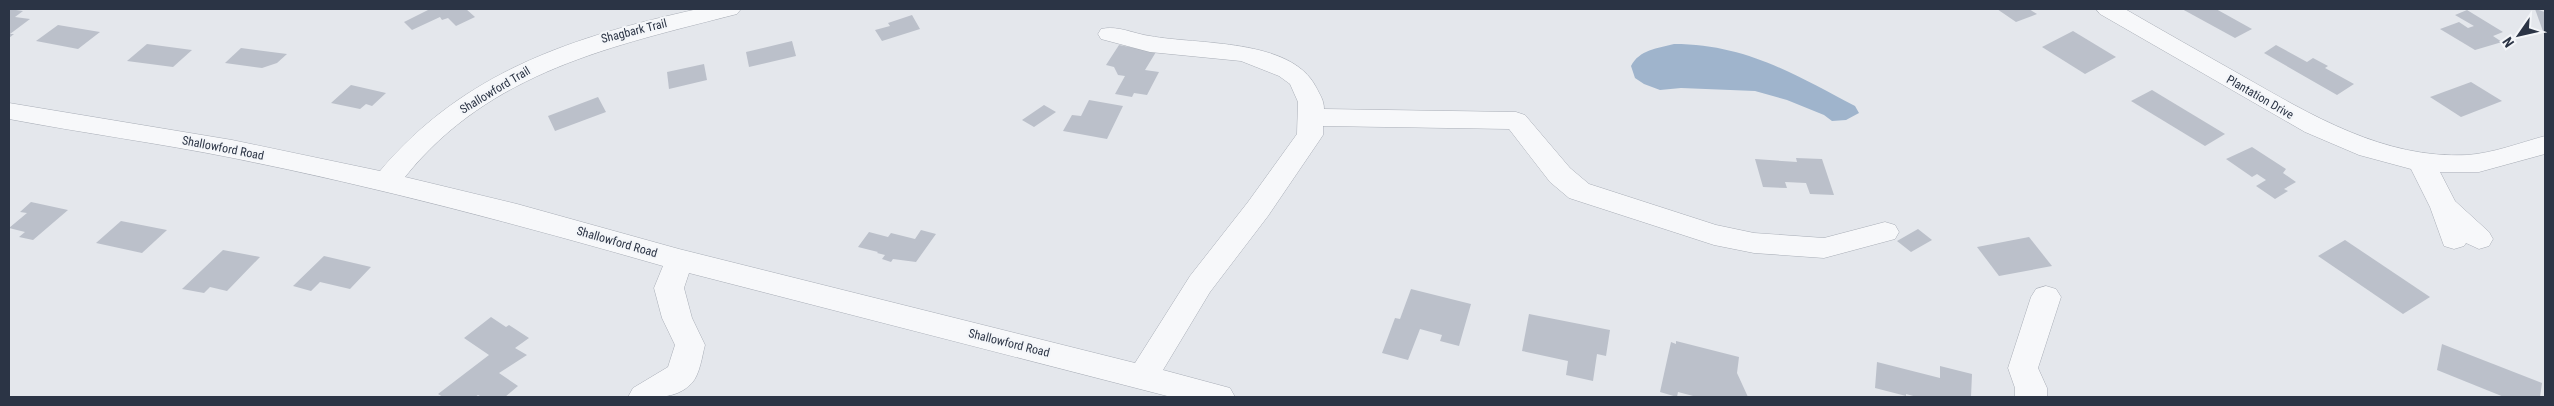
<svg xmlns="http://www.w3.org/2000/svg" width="2554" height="406" viewBox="0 0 2554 406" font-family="'Roboto Condensed',sans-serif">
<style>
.water{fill:#9fb4cc}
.building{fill:#bbc0ca}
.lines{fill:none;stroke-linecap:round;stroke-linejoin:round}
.minor-casing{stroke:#a9aeb7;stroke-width:1}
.minor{fill:#f7f8fa;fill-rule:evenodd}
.labels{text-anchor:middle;stroke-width:4.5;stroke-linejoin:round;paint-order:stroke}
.street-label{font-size:12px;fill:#2b3445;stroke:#f4f6f9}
</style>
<rect width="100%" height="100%" fill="#e4e7ec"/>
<path class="water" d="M1674,44C1745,44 1794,74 1855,106L1859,113L1846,120L1832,121L1824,115L1787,100L1755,91L1681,88L1660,90L1644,84L1635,78L1631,66C1639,50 1658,48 1674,44Z"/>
<g class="building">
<polygon points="9,9 23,11 15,17 30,19 10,34 14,34 9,38"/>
<polygon points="430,9 466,9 475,17 456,26 448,18 442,20 440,17 412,30 404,22"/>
<polygon points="1997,9 2029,9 2037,14 2016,22"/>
<polygon points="2182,9 2216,9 2252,29 2235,38"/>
<polygon points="2535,9 2545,12 2545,35 2544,34"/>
<polygon points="2467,10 2503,32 2493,36 2502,42 2475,50 2440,29 2459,22 2468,28 2474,26 2455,15"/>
<polygon points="912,15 920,29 882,41 875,30 890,26 888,23"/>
<polygon points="58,25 100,32 78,49 36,41"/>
<polygon points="2073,31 2116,57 2085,74 2042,47"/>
<polygon points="792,41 796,56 749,67 746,52"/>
<polygon points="147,44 192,50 173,67 127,61"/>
<polygon points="1119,45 1156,52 1145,70 1159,72 1147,95 1134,93 1132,97 1115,94 1125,76 1118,75 1114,67 1106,65"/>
<polygon points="2276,45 2307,62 2313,58 2328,66 2325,68 2354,84 2337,95 2264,53"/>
<polygon points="241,48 287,54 277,63 262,68 225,63"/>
<polygon points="704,64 707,80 669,89 667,72"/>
<polygon points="2471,82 2502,101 2461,117 2430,97"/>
<polygon points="351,85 386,93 372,106 366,104 360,109 331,103"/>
<polygon points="2152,90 2225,134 2205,146 2131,101"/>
<polygon points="598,97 606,112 555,131 548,116"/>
<polygon points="1089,100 1123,106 1107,139 1063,131 1072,115 1081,116"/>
<polygon points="1044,105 1056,112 1034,127 1022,120"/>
<polygon points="2252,147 2286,169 2283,173 2296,182 2284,189 2288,191 2275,199 2256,186 2266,180 2257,174 2252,177 2226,159"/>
<polygon points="1796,158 1822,159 1834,195 1810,194 1806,183 1785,182 1787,188 1763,187 1755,159 1797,162"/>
<polygon points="31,202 68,210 33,240 19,237 25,232 9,228 27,213 20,212"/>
<polygon points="121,221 167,230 142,253 96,243"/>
<polygon points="1918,229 1932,240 1911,252 1897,241"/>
<polygon points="921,230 936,234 916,262 893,259 891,262 882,259 885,255 877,253 878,252 858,247 869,232 888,237 891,233 915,239"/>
<polygon points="2029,237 2052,266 1999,276 1977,247"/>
<polygon points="2345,240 2430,297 2403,314 2318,256"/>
<polygon points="223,250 260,257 227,291 210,287 204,293 182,289"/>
<polygon points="324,256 371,267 350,289 320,282 311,291 293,286"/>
<polygon points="1411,289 1471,304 1459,346 1440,341 1442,335 1420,329 1408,360 1382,353 1395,318 1400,319"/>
<polygon points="1529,314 1610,330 1606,356 1597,354 1593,381 1566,375 1568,361 1522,351"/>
<polygon points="491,317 506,327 509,325 529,338 515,348 527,355 499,373 518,386 505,397 482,397 478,395 475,397 443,397 438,394 489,355 464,338"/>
<polygon points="1676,341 1739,357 1737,373 1748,397 1697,397 1678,392 1677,397 1660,392 1671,342 1676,344"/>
<polygon points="2442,344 2542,383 2540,397 2504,397 2437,370"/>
<polygon points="1877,362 1940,378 1940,366 1972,374 1971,397 1917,397 1906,394 1906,396 1875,388"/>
</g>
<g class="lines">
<defs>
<g id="minor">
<path d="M698,9H741L737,14C613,46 490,71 405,177L517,204L679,249L1135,363L1190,276L1248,202L1297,134L1298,102L1290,84L1279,76L1241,61L1150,52L1101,39L1098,34L1101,29C1118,25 1134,34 1150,36C1198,45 1291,38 1316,87C1320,95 1324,100 1324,109L1516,112L1525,115L1570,168L1589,184L1716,225L1754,233L1824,238L1885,222L1895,225L1899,232L1895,239L1824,258L1754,253L1714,245L1569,198L1550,182L1509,129L1323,126V135L1319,141L1268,216L1210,292L1163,370L1230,388L1235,397H1171L689,273L684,288L692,318L705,345C702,356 700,374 692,383C675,401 651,397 628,397L633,388L668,367L675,345L662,318L654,288L663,266C520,225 378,187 233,158C158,143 83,133 9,119V103L232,140L380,171C464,71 575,36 698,9Z"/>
<path d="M2096,9H2125C2163,31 2202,53 2241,75C2311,115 2384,159 2467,155C2494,153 2519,143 2545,136V154L2479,172H2440L2455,201L2489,232L2493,239L2489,246L2479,249L2466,243L2464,246L2454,249L2444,246L2430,207L2411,169L2359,155L2305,132L2100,14Z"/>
<polygon points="2046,286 2056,289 2061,297 2038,368 2047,388 2047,397 2015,397 2015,388 2008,368 2031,297 2036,289"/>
</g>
</defs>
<use href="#minor" class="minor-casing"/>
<use href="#minor" class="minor"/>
</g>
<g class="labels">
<g class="street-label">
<text transform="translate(634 31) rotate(-14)" y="4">Shagbark Trail</text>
<text transform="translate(495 90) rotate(-31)" y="4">Shallowford Trail</text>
<text transform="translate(2260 97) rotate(30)" y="4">Plantation Drive</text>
<text transform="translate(223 148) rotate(11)" y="4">Shallowford Road</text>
<text transform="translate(617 242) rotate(16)" y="4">Shallowford Road</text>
<text transform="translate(1009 343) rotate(14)" y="4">Shallowford Road</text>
</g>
</g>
<rect width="2554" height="406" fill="none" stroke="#2b3445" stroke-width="20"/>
<g transform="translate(2519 35) rotate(236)" stroke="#f4f6f9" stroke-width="4" paint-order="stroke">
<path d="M0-4L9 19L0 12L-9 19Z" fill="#2b3445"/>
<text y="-8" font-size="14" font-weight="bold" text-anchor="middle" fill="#2b3445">N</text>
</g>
</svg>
